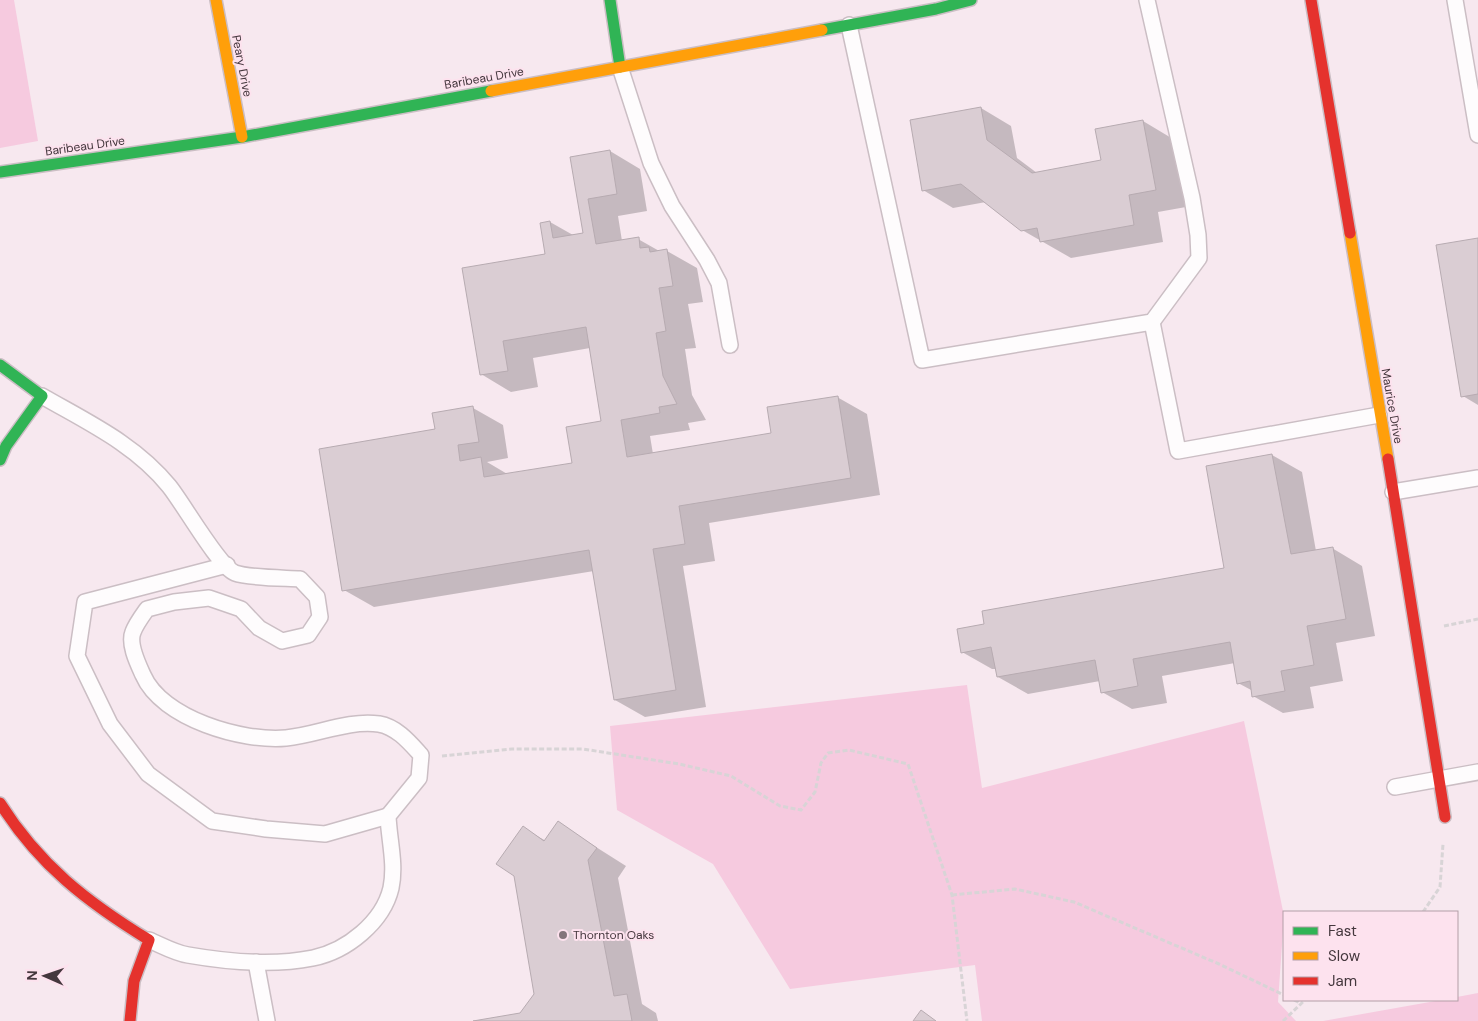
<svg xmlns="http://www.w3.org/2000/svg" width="1478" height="1021" viewBox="0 0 1478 1021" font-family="'DM Sans',sans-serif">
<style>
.green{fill:#f6cadf}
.shadow{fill:#0003}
.building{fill:#dacdd3;stroke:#b7abb1}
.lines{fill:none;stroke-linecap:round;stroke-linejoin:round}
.lane-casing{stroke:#cbbec4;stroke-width:18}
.fast-casing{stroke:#cbbec4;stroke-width:14}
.slow-casing{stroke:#cbbec4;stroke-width:14}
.jam-casing{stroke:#cbbec4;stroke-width:14}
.path{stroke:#d8d4d6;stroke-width:3;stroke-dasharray:5 2.5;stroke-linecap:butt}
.lane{stroke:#fefcfd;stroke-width:15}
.fast{stroke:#30b455;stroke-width:11}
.slow{stroke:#ff9f0a;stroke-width:11}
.jam{stroke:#e5322d;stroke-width:11}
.poi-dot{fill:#83757b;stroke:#fde2ee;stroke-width:2}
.labels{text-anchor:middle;stroke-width:4;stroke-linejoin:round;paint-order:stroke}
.street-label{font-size:12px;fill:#44373d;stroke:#fde2ee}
.poi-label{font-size:12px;fill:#44373d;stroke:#fde2ee;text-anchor:start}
</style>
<rect width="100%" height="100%" fill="#f7e8ef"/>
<g class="green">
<polygon points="0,0 14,0 38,141 0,148"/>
<polygon points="967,685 982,788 1244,721 1284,916 1278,1002 1296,1021 982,1021 975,965 790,989 713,864 617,810 610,726"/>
<polygon points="1478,993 1478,1021 1323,1021 1441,1000 1457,1000 1457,997"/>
</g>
<g class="shadow">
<polygon points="981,108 1011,126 1017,158 1037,173 1102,162 1143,121 1173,139 1186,207 1158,212 1163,242 1071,258 1022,230 986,202 953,208 923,190 911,121"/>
<polygon points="610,151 640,169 647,211 618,216 622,241 638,239 661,252 667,251 697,268 703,302 688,304 696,348 685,349 692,395 706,420 688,423 690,430 650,436 653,454 773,434 837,397 867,414 880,495 709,523 715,561 683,566 706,707 645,717 615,700 594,571 374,607 344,590 437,430 473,408 503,425 508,458 487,462 509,475 574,464 603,422 590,348 533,358 538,387 511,392 481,374 547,255 550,222 573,235 584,234 572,158"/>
<polygon points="1478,239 1478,405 1463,396"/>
<polygon points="1272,455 1302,472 1316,551 1332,548 1362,566 1375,636 1336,643 1343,681 1310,687 1314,708 1283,713 1253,696 1253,691 1238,683 1235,663 1162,676 1167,703 1132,709 1102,692 1100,681 1028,694 998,677 996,669 992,669 962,652 1226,569"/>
<polygon points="558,823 626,866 618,878 642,1004 656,1013 658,1021 480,1021 521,1014 536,994 523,828 546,841"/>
</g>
<g class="building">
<polygon points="981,107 987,140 1032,173 1101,160 1095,129 1143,120 1156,190 1129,195 1134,225 1040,242 1037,228 1021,231 961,184 922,191 910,120"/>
<polygon points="610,150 617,194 588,199 596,244 639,237 640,248 649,247 650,252 667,249 673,286 659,288 666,331 656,333 663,376 677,404 659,407 660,413 621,420 627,457 771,433 767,407 838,396 851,478 679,506 685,544 653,549 676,690 614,700 589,550 342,591 319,449 435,429 432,413 473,406 479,442 458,445 460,461 481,457 484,477 572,463 566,427 601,421 586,327 503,341 508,371 480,375 462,268 545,254 540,223 550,221 553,238 583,233 570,157"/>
<polygon points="1478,238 1478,394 1461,397 1436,245"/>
<polygon points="1272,454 1291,554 1333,547 1346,619 1307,626 1314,665 1281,671 1285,691 1252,697 1250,681 1237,684 1230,642 1133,659 1138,686 1101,693 1095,660 997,677 991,647 961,653 957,629 984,624 982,611 1224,568 1206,466"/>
<polygon points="558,821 597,848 588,860 614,996 627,994 632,1021 473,1021 520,1013 534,994 514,876 496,864 523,826 544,841"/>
<polygon points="921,1010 936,1021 913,1021"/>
</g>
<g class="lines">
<defs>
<g id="lane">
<polyline points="1455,0 1478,135"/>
<polyline points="849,25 922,360 1152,322 1199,258 1198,235 1192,198 1147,0"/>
<polyline points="620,67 651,163 672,206 707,260 719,283 730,345"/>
<polyline points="1152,322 1178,451 1379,415"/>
<path d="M42,396C87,422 135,444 169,486C183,503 219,567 235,573C248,578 285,578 300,579L317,597L320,617L308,635L282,641L259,628L241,609L209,598L174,602L147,609C142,616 136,624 133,632C128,644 138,664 143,675C162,719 243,742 286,738C318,735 346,720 379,724C397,727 410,743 421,755L419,778L388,816C389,840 396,864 391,888C383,922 347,951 313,958C273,966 228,962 188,955C175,953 161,945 149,940"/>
<polyline points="1393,492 1478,478"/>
<polyline points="227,565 85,602 77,656 110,724 148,774 212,821 266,829 325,834 388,816"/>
<polyline points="1395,787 1478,772"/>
<polyline points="256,962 267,1021"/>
</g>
<g id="fast">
<polyline points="610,0 620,67"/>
<polyline points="822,30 936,9 971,0"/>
<polyline points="0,172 242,137 491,91"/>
<polyline points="0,365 42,396 6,446 0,460"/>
</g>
<g id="slow">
<polyline points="216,0 242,137"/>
<polyline points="491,91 822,30"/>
<polyline points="1350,233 1388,459"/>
</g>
<g id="jam">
<polyline points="1311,0 1350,233"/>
<polyline points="1388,459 1445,817"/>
<path d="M0,803C39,865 87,902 149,940L134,981L130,1021"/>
</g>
</defs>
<use href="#lane" class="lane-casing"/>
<use href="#fast" class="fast-casing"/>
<use href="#slow" class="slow-casing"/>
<use href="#jam" class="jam-casing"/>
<g class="path">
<polyline points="1444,626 1478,619"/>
<polyline points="442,756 512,749 583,749 679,764 731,776 780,806 801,810 815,792 821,763 828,753 849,750 908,764 952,895 967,1021"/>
<polyline points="952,895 1015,889 1074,902 1219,964 1284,995"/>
<polyline points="1423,912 1440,887 1443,844"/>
<polyline points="1294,1000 1302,1004"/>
<polyline points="1283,1021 1305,1000"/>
</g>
<use href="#lane" class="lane"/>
<use href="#fast" class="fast"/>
<use href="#slow" class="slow"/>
<use href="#jam" class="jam"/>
</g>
<circle class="poi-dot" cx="563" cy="935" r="5"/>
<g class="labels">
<g class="street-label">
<text transform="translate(242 66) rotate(79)" y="4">Peary Drive</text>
<text transform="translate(484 78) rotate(-10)" y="4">Baribeau Drive</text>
<text transform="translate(85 146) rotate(-8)" y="4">Baribeau Drive</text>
<text transform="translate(1392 406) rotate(80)" y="4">Maurice Drive</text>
</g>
<g class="poi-label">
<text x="573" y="939">Thornton Oaks</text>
</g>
</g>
<rect x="1283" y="911" width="175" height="90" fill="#fde2ee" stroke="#b39ea7"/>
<rect x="1293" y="927" width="25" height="8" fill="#30b455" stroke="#b39ea7"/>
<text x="1328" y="936" font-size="15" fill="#44373d">Fast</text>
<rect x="1293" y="952" width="25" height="8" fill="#ff9f0a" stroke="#b39ea7"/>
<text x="1328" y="961" font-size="15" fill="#44373d">Slow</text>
<rect x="1293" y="977" width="25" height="8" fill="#e5322d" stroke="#b39ea7"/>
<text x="1328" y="986" font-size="15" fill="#44373d">Jam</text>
<g transform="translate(45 976) rotate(272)" stroke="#fde2ee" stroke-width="4" paint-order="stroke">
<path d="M0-4L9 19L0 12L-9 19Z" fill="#44373d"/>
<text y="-8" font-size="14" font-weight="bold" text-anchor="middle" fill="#44373d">N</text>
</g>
</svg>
